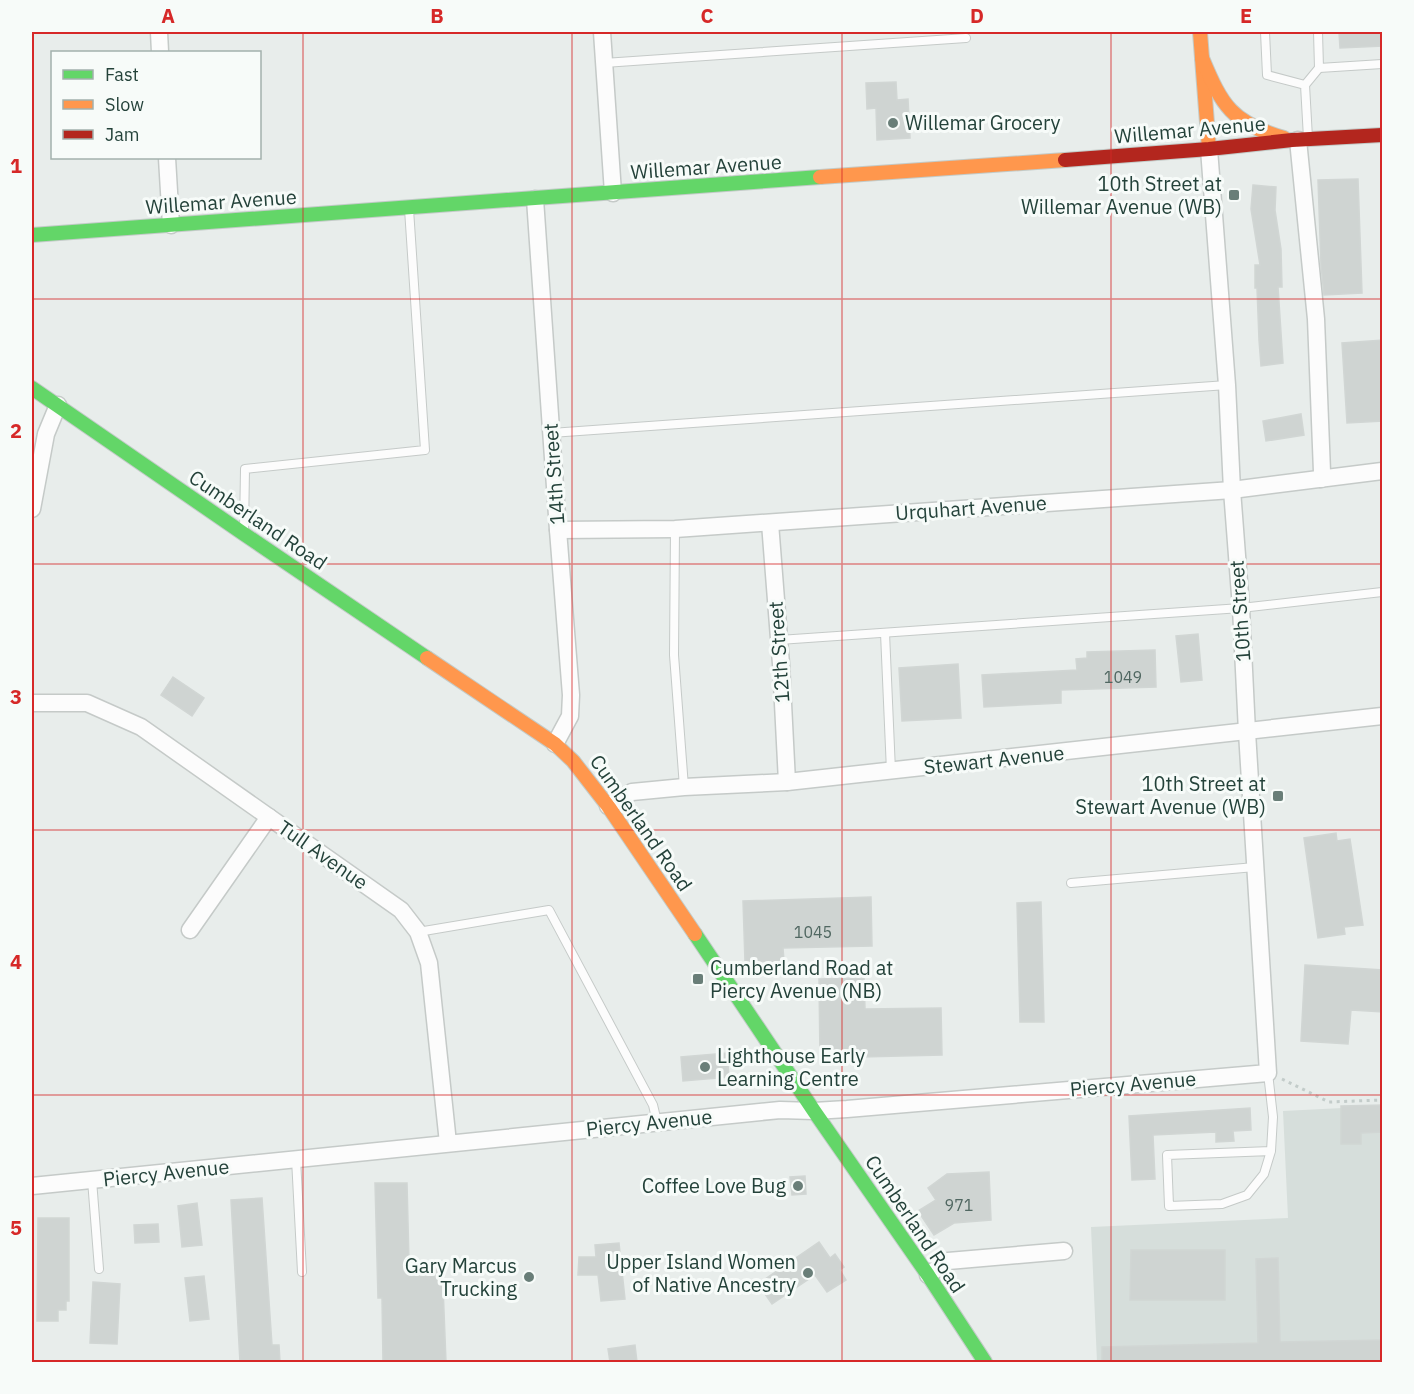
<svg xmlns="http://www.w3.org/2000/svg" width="1414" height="1394" viewBox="0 0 1414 1394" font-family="'IBM Plex Sans',sans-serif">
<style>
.built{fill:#d6dedb}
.building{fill:#cfd4d2;stroke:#d1d6d4;stroke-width:1.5}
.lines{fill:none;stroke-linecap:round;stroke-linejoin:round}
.lane-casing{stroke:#c5cac8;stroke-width:10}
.street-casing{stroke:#c5cac8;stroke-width:19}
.fast-casing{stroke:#c3cbc8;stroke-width:16}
.slow-casing{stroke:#c3cbc8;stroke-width:16}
.jam-casing{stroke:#c3cbc8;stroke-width:16}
.path{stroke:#c3ccca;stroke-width:3;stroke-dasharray:3 4.5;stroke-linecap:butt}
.lane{stroke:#fcfcfc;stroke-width:8}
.street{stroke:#fcfcfc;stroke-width:16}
.fast{stroke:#63d668;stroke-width:14}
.slow{stroke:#ff974d;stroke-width:14}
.jam{stroke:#b3261e;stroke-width:14}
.grid{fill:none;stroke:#d62828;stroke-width:1.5;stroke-opacity:0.55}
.poi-dot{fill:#697e78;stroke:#f7fbf9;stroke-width:2}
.labels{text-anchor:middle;stroke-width:6;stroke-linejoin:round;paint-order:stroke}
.number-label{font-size:16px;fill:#506761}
.poi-label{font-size:20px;fill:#24423a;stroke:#f7fbf9;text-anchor:end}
.street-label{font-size:20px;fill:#24423a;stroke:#f7fbf9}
.neatline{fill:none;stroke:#d62828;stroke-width:2}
.grid-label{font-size:20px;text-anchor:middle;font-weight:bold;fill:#d62828}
</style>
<rect width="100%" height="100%" fill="#e8edeb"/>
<polygon class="built" points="1382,1106 1382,1362 1097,1362 1091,1227 1288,1218 1283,1111"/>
<g class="building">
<polygon points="1339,32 1383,32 1383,46 1340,48"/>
<polygon points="896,82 897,100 908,99 910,138 877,140 876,108 867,109 866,83"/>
<polygon points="1358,179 1362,293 1324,295 1321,265 1318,180"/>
<polygon points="1253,185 1276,187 1275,210 1281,249 1282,287 1278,287 1283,363 1261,366 1259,340 1257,288 1255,288 1255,265 1260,265 1251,209"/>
<polygon points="1383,340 1383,421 1347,423 1342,343"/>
<polygon points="1301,414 1304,435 1266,441 1263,421"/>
<polygon points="1198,634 1202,680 1181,682 1176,636"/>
<polygon points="1155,650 1156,687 1061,690 1061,703 984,707 982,675 1077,670 1076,659 1087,658 1087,652"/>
<polygon points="958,664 961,718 902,721 899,668"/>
<polygon points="173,677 204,698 192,716 161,695"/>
<polygon points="1336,833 1337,841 1350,839 1363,925 1344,927 1345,934 1318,938 1304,838"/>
<polygon points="871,897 872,946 783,948 784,961 745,962 743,901"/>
<polygon points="1041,902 1044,1022 1020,1022 1017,903"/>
<polygon points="1305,965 1383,970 1383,1012 1351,1010 1348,1044 1301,1041"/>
<polygon points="864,978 865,1009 941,1008 942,1055 820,1058 819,979"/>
<polygon points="727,1053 729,1077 683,1081 681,1057"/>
<polygon points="1383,1105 1383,1132 1361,1133 1361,1144 1341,1144 1341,1106"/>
<polygon points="1250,1108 1251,1130 1233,1131 1234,1141 1216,1142 1216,1132 1153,1135 1155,1179 1132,1180 1129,1116"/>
<polygon points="989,1172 991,1220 954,1223 934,1235 918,1211 936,1200 928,1188 947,1174"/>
<polygon points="805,1176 806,1194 792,1195 790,1177"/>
<polygon points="375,1183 407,1183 409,1262 442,1261 446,1362 383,1362 382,1298 378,1298"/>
<polygon points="262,1198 272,1345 279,1345 280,1362 240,1362 231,1200"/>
<polygon points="197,1203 202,1245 182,1247 178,1206"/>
<polygon points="38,1218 69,1218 69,1301 66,1301 66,1310 58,1310 58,1321 37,1321"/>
<polygon points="158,1224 159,1242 135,1243 134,1225"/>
<polygon points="819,1242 830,1258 835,1254 844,1267 840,1270 846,1280 827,1292 815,1275 772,1304 758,1284"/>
<polygon points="619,1243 625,1299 601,1301 598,1275 578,1275 579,1257 596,1257 595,1245"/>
<polygon points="1131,1250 1225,1250 1225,1300 1130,1300"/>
<polygon points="1278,1258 1280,1342 1383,1340 1383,1362 1102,1362 1102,1347 1258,1343 1256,1259"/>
<polygon points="204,1276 209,1319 190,1321 185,1278"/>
<polygon points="93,1282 120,1284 117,1344 90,1343"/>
<polygon points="635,1345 637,1362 610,1362 608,1349"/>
</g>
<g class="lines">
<defs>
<g id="lane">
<polyline points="1265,32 1267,75 1305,85 1308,138"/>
<polyline points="1318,32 1319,68 1382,64"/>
<polyline points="604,63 966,38"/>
<polyline points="1305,85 1319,68"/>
<polyline points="551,433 1227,385"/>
<polyline points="675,529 674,655 684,787"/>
<polyline points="244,531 245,469 425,450 409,209"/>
<polyline points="885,633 891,771"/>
<polyline points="779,640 1241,608 1382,592"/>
<polyline points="1071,883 1255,867"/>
<polyline points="418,932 549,910 653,1105 657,1122"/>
<polyline points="1268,1073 1273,1117 1271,1151 1264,1174 1247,1195 1222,1204 1169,1206 1167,1155 1271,1151"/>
<polyline points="296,1159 302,1272"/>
<polyline points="92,1180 99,1269"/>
</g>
<g id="street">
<polyline points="159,32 160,52"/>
<polyline points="602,32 613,193"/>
<polyline points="1298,140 1316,319 1322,472 1321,479"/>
<polyline points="167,158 171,225"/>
<polyline points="535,199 558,530 571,695 570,716 555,744"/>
<polyline points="32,509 46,434 58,405"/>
<polyline points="770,523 781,664 787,782"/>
<polyline points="558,530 675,529 1232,490 1382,471"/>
<polyline points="32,703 87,703 141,727 401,910 418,932 429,963 448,1143"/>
<polyline points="608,806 632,792 684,787 787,782 1382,716"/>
<polyline points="190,930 269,817"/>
<polyline points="32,1186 780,1110 814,1111 847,1109 1268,1073 1247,732 1241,608 1232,490 1227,385 1209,149"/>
<polyline points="928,1275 948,1261 1064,1251"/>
</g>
<g id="fast">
<polyline points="32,235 820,177"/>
<polyline points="32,388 244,534 427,658"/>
<polyline points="695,934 814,1111 928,1275 985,1362"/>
</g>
<g id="slow">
<polyline points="1200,32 1209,149"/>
<path d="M1202,58C1222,106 1232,123 1284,138"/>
<polyline points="820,177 1065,160"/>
<polyline points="427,658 555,744 573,761 608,806 695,934"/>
</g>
<polyline id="jam" points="1065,160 1209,149 1292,140 1382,135"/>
</defs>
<use href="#lane" class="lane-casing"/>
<use href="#street" class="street-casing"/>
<use href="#fast" class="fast-casing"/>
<use href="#slow" class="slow-casing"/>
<use href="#jam" class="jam-casing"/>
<polyline class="path" points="1282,1079 1329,1102 1382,1100"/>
<use href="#lane" class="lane"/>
<use href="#street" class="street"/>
<use href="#fast" class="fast"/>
<use href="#slow" class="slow"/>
<use href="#jam" class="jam"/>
</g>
<path class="grid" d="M303,32V1362M572,32V1362M842,32V1362M1111,32V1362M32,299H1382M32,564H1382M32,830H1382M32,1095H1382"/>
<g class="poi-dot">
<circle cx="893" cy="123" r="6"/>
<rect x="1228" y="189" width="12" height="12" rx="3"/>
<rect x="1272" y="790" width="12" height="12" rx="3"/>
<rect x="692" y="973" width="12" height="12" rx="3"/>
<circle cx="705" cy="1067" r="6"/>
<circle cx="798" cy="1186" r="6"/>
<circle cx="808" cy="1273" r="6"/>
<circle cx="529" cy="1277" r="6"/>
</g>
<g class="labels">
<g class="number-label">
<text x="1123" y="683">1049</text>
<text x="813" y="938">1045</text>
<text x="959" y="1211">971</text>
</g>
<g class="poi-label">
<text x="905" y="130" text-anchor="start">Willemar Grocery</text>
<text x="1222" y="191">10th Street at<tspan x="1222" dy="23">Willemar Avenue (WB)</tspan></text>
<text x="1266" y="791">10th Street at<tspan x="1266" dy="23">Stewart Avenue (WB)</tspan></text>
<text x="710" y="975" text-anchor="start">Cumberland Road at<tspan x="710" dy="23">Piercy Avenue (NB)</tspan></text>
<text x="717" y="1063" text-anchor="start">Lighthouse Early<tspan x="717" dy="23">Learning Centre</tspan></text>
<text x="786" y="1193">Coffee Love Bug</text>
<text x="796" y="1269">Upper Island Women<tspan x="796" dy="23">of Native Ancestry</tspan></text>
<text x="517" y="1273">Gary Marcus<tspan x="517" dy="23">Trucking</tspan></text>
</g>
<g class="street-label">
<text transform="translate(1190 130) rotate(-5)" y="7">Willemar Avenue</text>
<text transform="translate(706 167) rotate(-4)" y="7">Willemar Avenue</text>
<text transform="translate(221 202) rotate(-4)" y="7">Willemar Avenue</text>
<text transform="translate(554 474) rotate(-94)" y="7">14th Street</text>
<text transform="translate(971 508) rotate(-4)" y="7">Urquhart Avenue</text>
<text transform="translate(258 520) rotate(34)" y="7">Cumberland Road</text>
<text transform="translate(1240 611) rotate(-94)" y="7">10th Street</text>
<text transform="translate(779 652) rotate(-94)" y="7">12th Street</text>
<text transform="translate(994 760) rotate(-6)" y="7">Stewart Avenue</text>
<text transform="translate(641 823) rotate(55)" y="7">Cumberland Road</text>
<text transform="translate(323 855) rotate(35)" y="7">Tull Avenue</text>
<text transform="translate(1133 1084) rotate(-5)" y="7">Piercy Avenue</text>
<text transform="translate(649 1123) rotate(-6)" y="7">Piercy Avenue</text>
<text transform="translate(166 1173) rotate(-6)" y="7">Piercy Avenue</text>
<text transform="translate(915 1224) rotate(56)" y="7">Cumberland Road</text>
</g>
</g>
<rect width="1414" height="1394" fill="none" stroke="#f7fbf9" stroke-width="66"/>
<rect x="51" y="51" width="210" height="108" fill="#f7fbf9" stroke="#a3b1ad" stroke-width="1.5"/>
<rect x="63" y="70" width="30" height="9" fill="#63d668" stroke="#a3b1ad" stroke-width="1.5"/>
<text x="105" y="81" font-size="18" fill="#24423a">Fast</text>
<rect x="63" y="100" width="30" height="9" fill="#ff974d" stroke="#a3b1ad" stroke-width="1.5"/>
<text x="105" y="111" font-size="18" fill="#24423a">Slow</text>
<rect x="63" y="130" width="30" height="9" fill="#b3261e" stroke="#a3b1ad" stroke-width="1.5"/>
<text x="105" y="141" font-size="18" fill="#24423a">Jam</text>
<rect x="33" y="33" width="1348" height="1328" class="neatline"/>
<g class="grid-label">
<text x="168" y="23">A</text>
<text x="437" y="23">B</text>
<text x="707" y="23">C</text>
<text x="977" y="23">D</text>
<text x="1246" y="23">E</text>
<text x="16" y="173">1</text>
<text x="16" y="438">2</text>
<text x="16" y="704">3</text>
<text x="16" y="969">4</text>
<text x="16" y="1235">5</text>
</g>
</svg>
